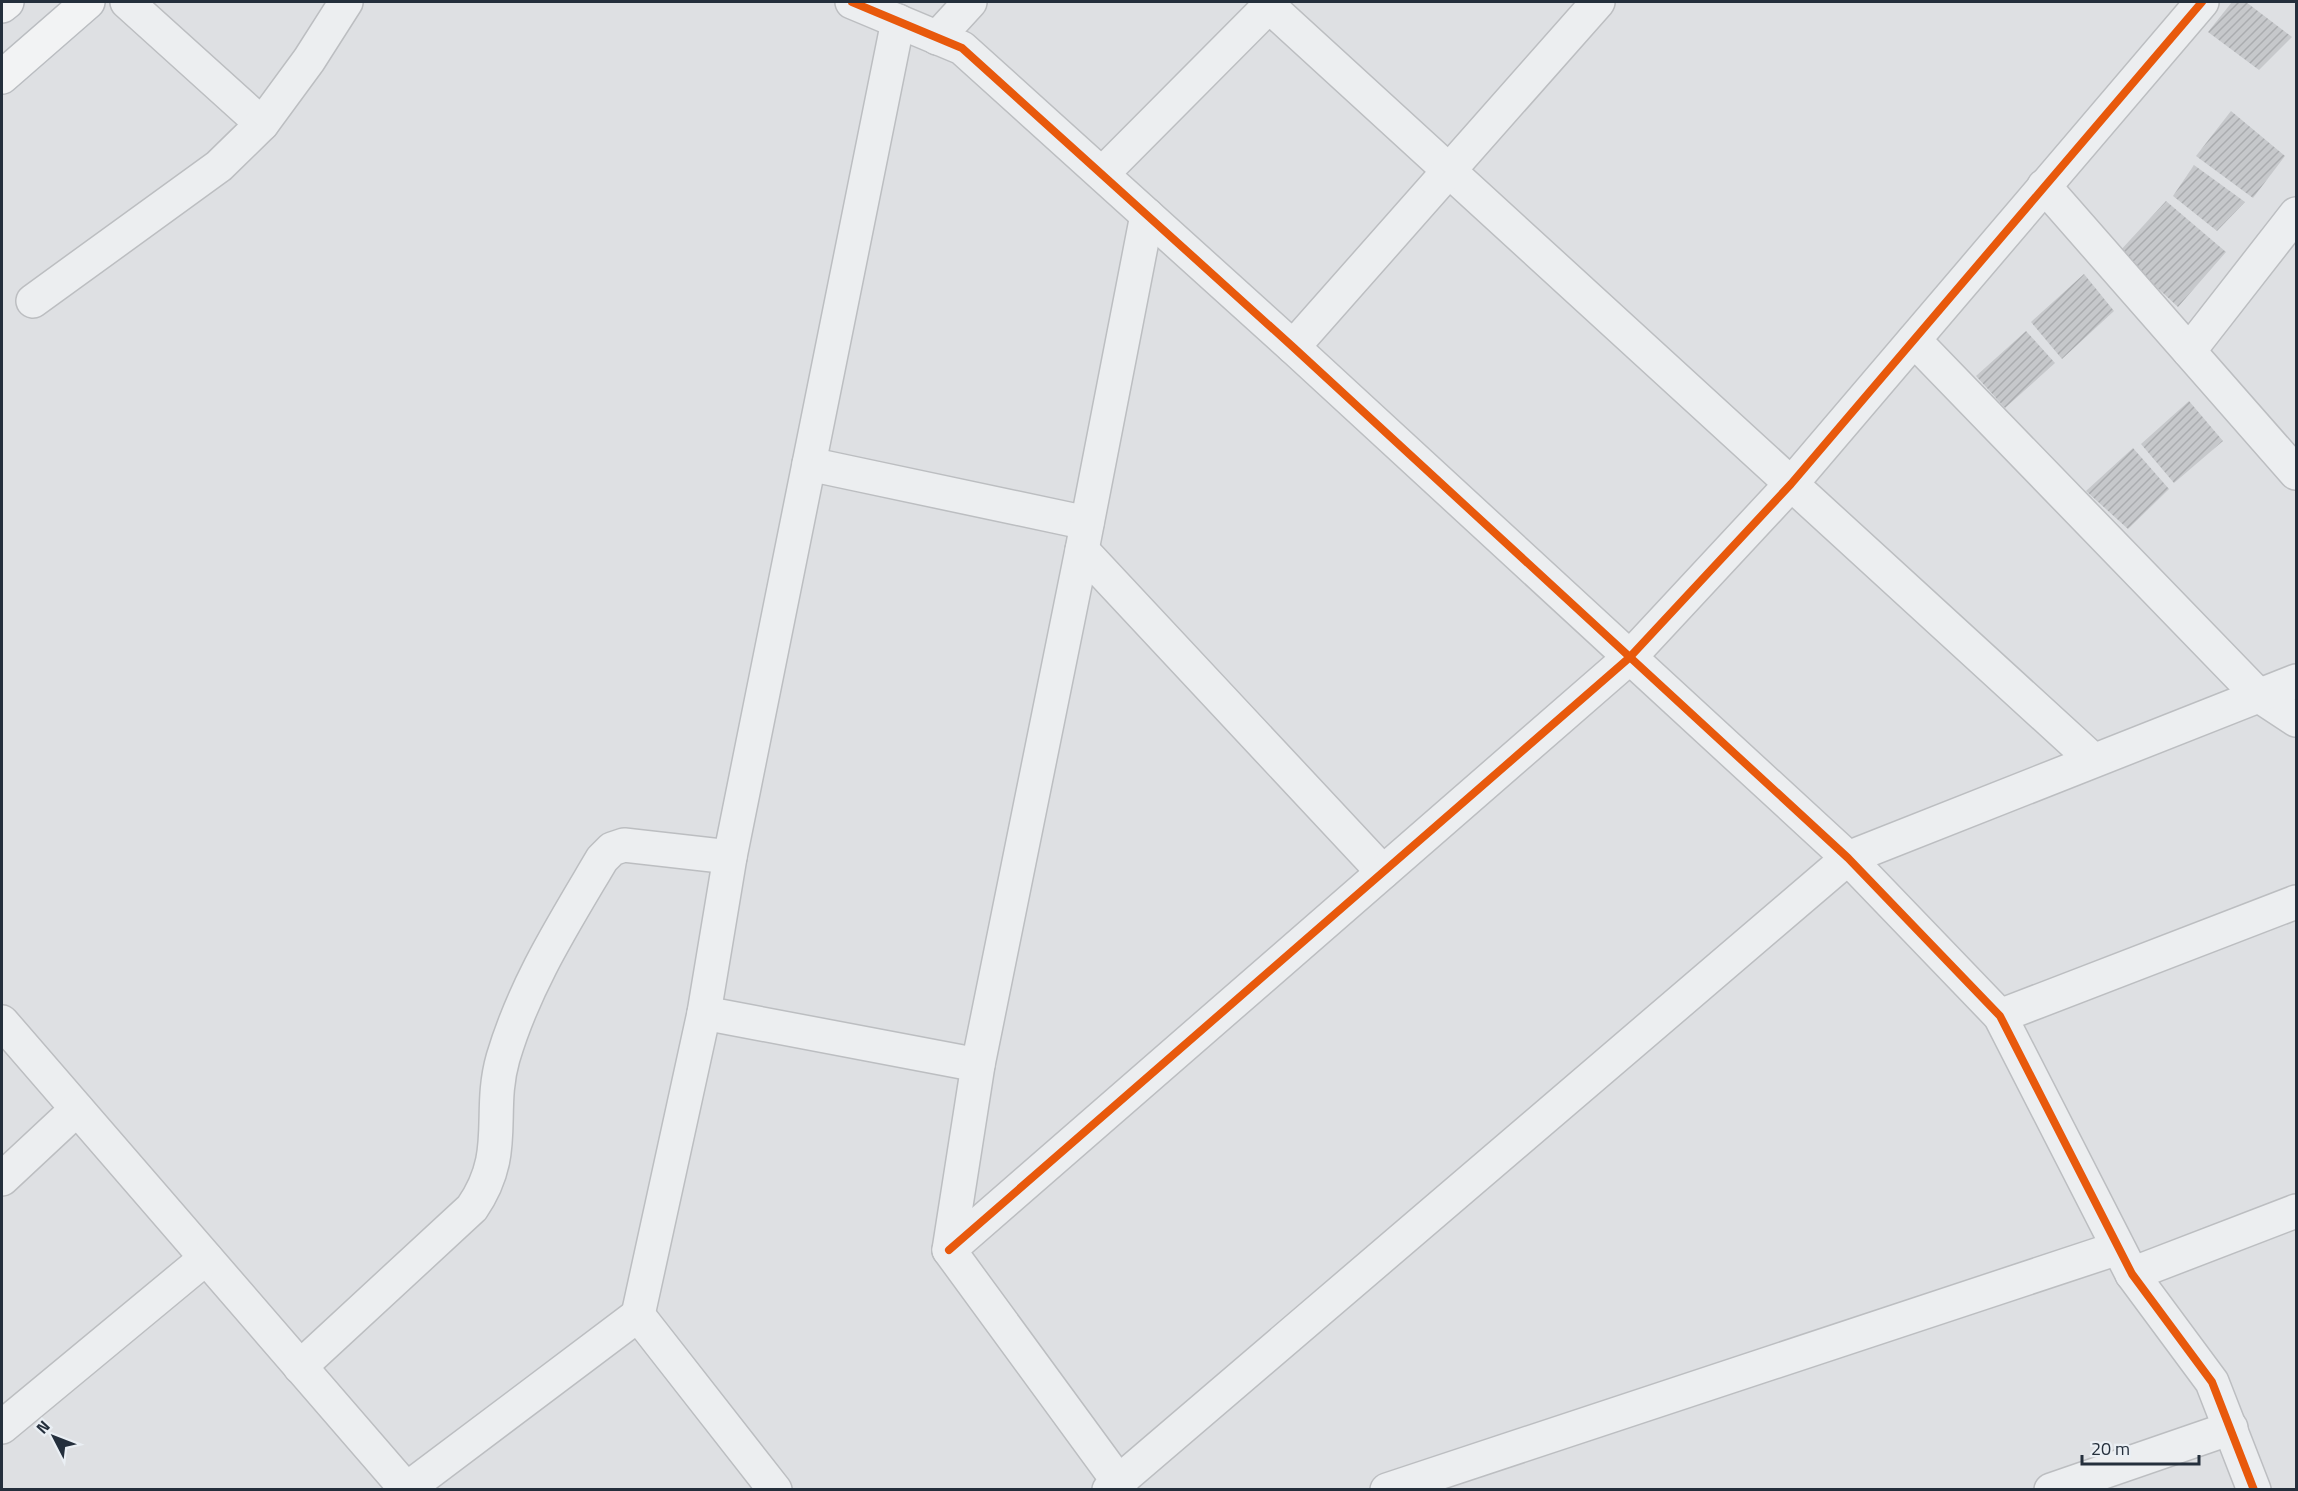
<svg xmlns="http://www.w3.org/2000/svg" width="2298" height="1491" viewBox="0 0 2298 1491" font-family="'Titillium Web',sans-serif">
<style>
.building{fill:url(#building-hatch)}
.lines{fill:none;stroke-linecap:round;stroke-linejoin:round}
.street-casing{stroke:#bcbec1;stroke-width:36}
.primary-casing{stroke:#babdc1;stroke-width:36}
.street{stroke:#eceef0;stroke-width:33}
.primary{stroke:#f2f3f4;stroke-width:33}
.cycleway-casing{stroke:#eaeff4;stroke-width:11}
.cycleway{stroke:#e8590c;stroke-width:8}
</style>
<defs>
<pattern id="building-hatch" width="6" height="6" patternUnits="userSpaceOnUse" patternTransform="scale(1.5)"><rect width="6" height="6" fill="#c6c8cb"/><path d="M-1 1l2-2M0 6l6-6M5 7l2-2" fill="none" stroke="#aaacaf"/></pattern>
</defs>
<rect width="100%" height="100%" fill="#dee0e3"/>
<g class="building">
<polygon points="2232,2 2246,2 2292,37 2259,70 2208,32"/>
<polygon points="2231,111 2285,156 2253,198 2196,156"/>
<polygon points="2194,165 2245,202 2217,231 2173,196"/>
<polygon points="2166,201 2226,252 2178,307 2119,252"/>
<polygon points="2084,274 2114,311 2062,359 2031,322"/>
<polygon points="2026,331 2055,363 2005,408 1976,376"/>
<polygon points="2189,401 2223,441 2174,483 2141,444"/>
<polygon points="2133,448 2169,489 2128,529 2086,491"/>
</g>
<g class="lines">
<defs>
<g id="street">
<polyline points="127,2 262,124"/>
<polyline points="852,2 962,48 1293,347 1848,858 2000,1016 2132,1274 2212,1382 2254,1490"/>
<polyline points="937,38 970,2"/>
<polyline points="1102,174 1269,6 2093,760"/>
<polyline points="2044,186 2296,473"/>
<polyline points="33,301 219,166 262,124 309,60 346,2"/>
<polyline points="1914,340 2258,695 2296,720"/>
<polyline points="1293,347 1598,2"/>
<polyline points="2189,351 2296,214"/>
<polyline points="809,464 1087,523"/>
<polyline points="1082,550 1383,872"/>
<polyline points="704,1013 978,1065"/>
<polyline points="2000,1016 2296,902"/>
<polyline points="2,1022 407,1490"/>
<polyline points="2,1179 77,1109"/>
<polyline points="949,1250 1629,658 1791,484 2202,2"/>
<polyline points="2132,1274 2296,1211"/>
<polyline points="638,1315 704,1013 730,857 898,21"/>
<path d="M300,1367L472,1208C510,1153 487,1114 503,1058C525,984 563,925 602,859L612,849L624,845L730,857"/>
<polyline points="2,1427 206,1258"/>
<polyline points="407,1489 638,1315 775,1490"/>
<polyline points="1109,1490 1848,858 2296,681"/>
<polyline points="1121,1490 1118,1481 949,1250 978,1065 1082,550 1147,215"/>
<polyline points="1387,1490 2118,1248"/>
<polyline points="2051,1490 2231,1428"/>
</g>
<g id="primary">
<polyline points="2,6 7,2"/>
<polyline points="2,77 88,2"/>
</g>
</defs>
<use href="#street" class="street-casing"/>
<use href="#primary" class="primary-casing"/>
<use href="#street" class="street"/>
<use href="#primary" class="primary"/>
<defs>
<g id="cycleway">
<polyline points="852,2 962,48 1293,347 1848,858 2000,1016 2132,1274 2212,1382 2254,1490"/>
<polyline points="949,1250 1629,658 1791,484 2202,2"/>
</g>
</defs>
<use href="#cycleway" class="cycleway-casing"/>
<use href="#cycleway" class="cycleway"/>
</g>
<rect width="2298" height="1491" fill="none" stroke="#242f3c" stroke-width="6"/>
<g transform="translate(54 1437) rotate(312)" stroke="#eaeff4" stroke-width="4.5" paint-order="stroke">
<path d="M0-4.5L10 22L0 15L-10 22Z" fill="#242f3c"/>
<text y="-9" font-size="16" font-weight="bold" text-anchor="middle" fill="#242f3c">N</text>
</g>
<path d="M2082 1455v9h117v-9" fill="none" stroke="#242f3c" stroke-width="3"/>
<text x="2091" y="1455" font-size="18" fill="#242f3c" stroke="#eaeff4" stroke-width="4.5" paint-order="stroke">20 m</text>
</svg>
